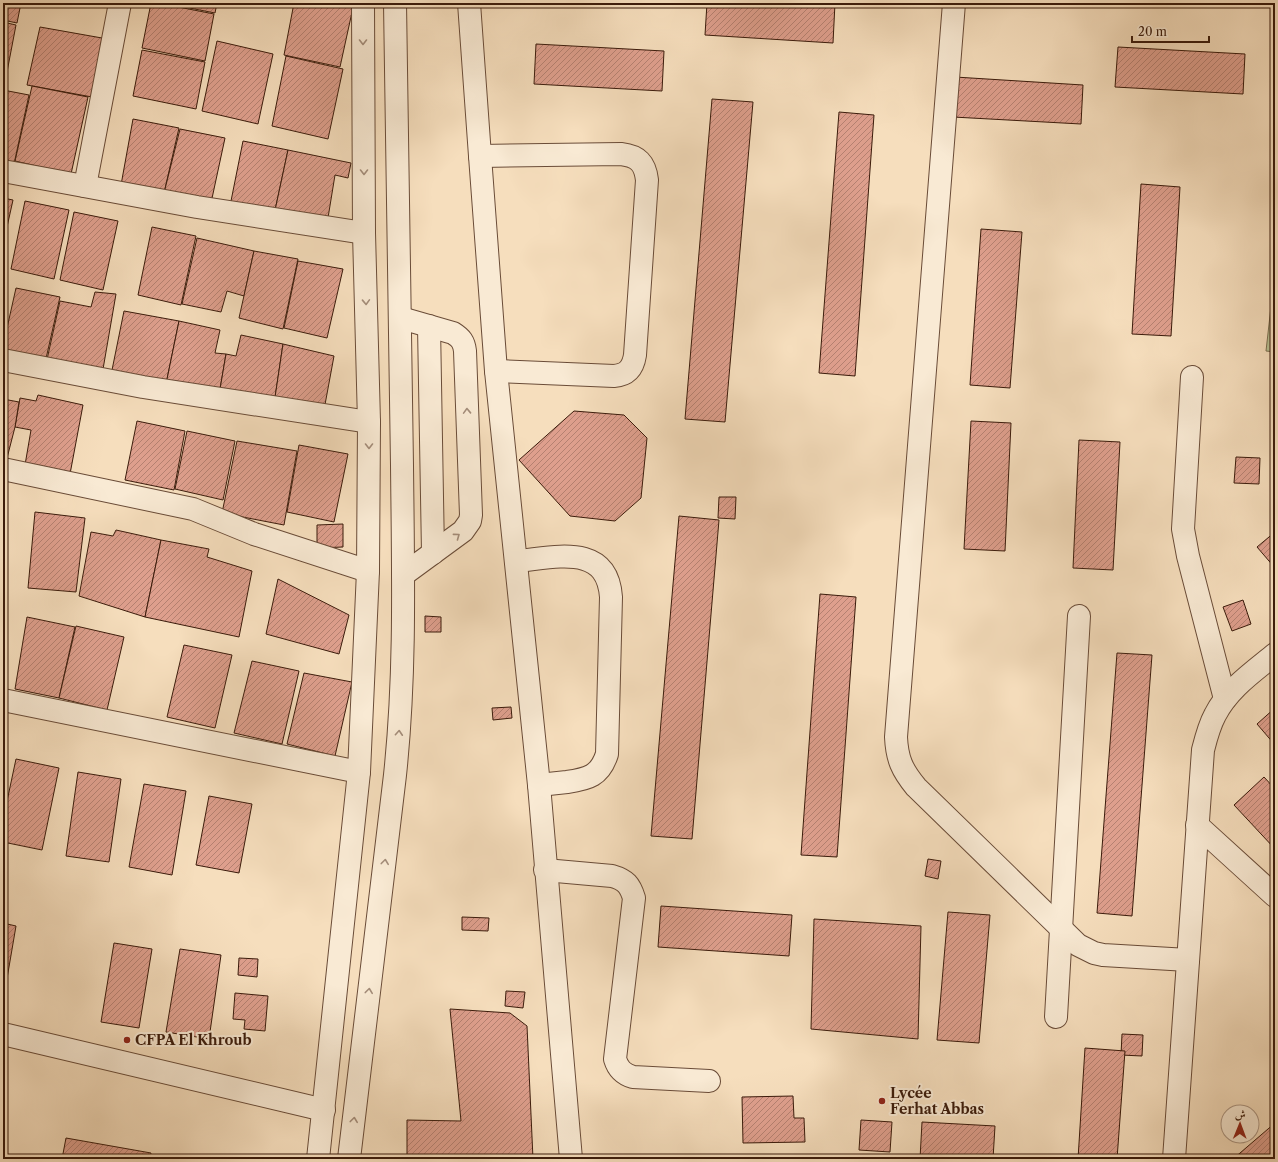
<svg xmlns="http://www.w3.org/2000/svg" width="1278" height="1162" viewBox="0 0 1278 1162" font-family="'Libre Caslon Text',Amiri,serif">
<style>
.green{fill:#b8c294;stroke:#7a6e50}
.building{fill:url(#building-hatch);stroke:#3b1b0b}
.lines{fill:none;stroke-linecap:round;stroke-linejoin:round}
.minor-casing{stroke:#6a4c38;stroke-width:24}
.minor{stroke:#f9ead4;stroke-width:22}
.oneway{stroke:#a48d7a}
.poi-dot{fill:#8f2418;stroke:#f9ead4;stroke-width:1.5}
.labels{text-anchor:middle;stroke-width:4;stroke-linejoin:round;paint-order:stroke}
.poi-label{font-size:14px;font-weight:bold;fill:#3b1b0b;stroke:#f9ead4;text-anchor:start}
</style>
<defs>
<pattern id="building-hatch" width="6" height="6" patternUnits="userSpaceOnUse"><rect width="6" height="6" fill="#de9f8d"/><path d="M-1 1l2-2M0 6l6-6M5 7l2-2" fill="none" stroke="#b58171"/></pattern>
</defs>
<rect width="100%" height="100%" fill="#f6debd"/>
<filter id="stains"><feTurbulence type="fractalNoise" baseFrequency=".005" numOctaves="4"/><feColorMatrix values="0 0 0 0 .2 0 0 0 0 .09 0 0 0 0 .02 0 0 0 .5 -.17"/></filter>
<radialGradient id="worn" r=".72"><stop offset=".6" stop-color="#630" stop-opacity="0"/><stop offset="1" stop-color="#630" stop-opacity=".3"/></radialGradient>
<polygon class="green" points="1275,271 1275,352 1266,351"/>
<g class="building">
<polygon points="3,3 21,3 17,23 3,20"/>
<polygon points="151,3 158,3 214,14 205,61 142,48"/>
<polygon points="164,3 217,3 215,13"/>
<polygon points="294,3 354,3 340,67 284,55"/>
<polygon points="707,3 835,3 833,43 705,35"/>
<polygon points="3,22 16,25 7,72 3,71"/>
<polygon points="40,27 102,38 92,97 27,85"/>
<polygon points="217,41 273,54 258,124 202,111"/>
<polygon points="536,44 664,51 662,91 534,84"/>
<polygon points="1118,47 1245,54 1243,94 1115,87"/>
<polygon points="142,50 205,62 196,109 133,96"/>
<polygon points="286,56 343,69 328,139 272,126"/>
<polygon points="955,77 1083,85 1081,124 953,117"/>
<polygon points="32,86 88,97 71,174 15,161"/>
<polygon points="3,90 29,95 14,164 3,161"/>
<polygon points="712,99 753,102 725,422 685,419"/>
<polygon points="839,112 874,115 855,376 819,373"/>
<polygon points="133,119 179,128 164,193 121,185"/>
<polygon points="180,129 225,138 211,203 164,193"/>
<polygon points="243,141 288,150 274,215 230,206"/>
<polygon points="288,150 351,163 348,178 335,175 327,224 274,215"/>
<polygon points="1141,184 1180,187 1171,336 1132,334"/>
<polygon points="3,198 13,200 3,245"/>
<polygon points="25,201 69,210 54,279 11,269"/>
<polygon points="74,212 118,221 103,290 60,280"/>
<polygon points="152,227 196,236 181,305 138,295"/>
<polygon points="981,229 1022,232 1010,388 970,385"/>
<polygon points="197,238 254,251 244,296 227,291 221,312 182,304"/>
<polygon points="254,251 298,259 283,329 239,318"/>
<polygon points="298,261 343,269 327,338 284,328"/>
<polygon points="3,287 7,288 3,303"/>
<polygon points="16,288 60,297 45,363 3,354 3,346"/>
<polygon points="95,292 116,294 102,375 46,364 60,301 91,307"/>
<polygon points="124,311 179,321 166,384 111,375"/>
<polygon points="179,321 220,330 215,353 226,354 219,395 166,384"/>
<polygon points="241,335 283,344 274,404 219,395 226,354 236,356"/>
<polygon points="283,344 334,356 324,410 274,404"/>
<polygon points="38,395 83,405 70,474 25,465 31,430 15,427 20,398 36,401"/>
<polygon points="3,399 19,402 15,427 6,462 3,461"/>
<polygon points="574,411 624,415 647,438 641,498 615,521 570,516 519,460"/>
<polygon points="137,421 185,431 174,490 125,480"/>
<polygon points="971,421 1011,423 1005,551 964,549"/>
<polygon points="187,431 235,441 223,500 175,489"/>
<polygon points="1079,440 1120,442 1113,570 1073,568"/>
<polygon points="237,441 297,451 284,525 222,513"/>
<polygon points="299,445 348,454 334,522 287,512"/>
<polygon points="1236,457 1260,458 1259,484 1234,483"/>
<polygon points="719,497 736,497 735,519 718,518"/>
<polygon points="35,512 85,518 76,592 28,588"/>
<polygon points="679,516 719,520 692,839 651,836"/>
<polygon points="343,524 343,547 317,548 317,525"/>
<polygon points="116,530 161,540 145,617 79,596 91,532 113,536"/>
<polygon points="1275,532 1275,568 1257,547"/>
<polygon points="161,540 209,549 207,557 252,571 239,637 145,617"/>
<polygon points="278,579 349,615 339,654 266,634"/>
<polygon points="820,594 856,597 837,857 801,855"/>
<polygon points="1243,600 1251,624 1232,631 1223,607"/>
<polygon points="425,616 441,617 441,632 425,632"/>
<polygon points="27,617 75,627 59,698 15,689"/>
<polygon points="76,626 124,637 107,710 59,698"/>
<polygon points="184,645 232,655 215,728 167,717"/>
<polygon points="1117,653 1152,655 1132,916 1097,913"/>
<polygon points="252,661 299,671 282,744 234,733"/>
<polygon points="304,673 352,682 335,756 287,744"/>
<polygon points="511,707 512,718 493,720 492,708"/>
<polygon points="1275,708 1275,745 1257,724"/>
<polygon points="16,759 59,768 42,850 3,842 3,820"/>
<polygon points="78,772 121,779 109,862 66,856"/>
<polygon points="1264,777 1275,789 1275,849 1234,805"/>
<polygon points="144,784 186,791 172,875 129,867"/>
<polygon points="209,796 252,804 239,873 196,865"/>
<polygon points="928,859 941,861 938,879 925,876"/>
<polygon points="661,906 792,915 789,956 658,947"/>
<polygon points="948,912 990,915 979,1043 937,1040"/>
<polygon points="462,917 489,918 488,931 462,930"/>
<polygon points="814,919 921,926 918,1039 811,1029"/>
<polygon points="3,923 16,926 3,1002"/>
<polygon points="114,943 152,949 139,1028 101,1022"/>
<polygon points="180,949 221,955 209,1039 166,1032"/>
<polygon points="239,958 258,959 257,977 238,975"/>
<polygon points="506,991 525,992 523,1008 505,1006"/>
<polygon points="235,993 268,996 265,1031 244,1029 245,1020 233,1019"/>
<polygon points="450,1009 510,1013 527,1026 533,1159 407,1159 407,1120 461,1121"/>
<polygon points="1122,1034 1143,1035 1142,1056 1121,1055"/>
<polygon points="1085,1048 1125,1051 1117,1159 1078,1159"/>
<polygon points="793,1096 794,1118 804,1118 805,1142 743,1143 742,1097"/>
<polygon points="861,1120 892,1122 890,1152 859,1150"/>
<polygon points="922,1122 995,1126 993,1159 920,1159"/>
<polygon points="1275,1123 1275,1159 1233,1159"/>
<polygon points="66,1138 151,1153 150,1159 62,1159"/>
</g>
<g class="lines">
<defs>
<g id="minor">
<polyline points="469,3 480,156 496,371 539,785 571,1159"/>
<path d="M954,3L896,737C897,759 902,770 916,787L1078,945L1094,953L1103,955L1188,960"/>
<path d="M480,156L621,154C638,156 645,163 647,180L635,355C633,368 627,375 614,376L496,371"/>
<polyline points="3,171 197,207 364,233"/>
<polyline points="85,186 120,3"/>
<path d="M401,318L453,333C461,338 464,342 465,351L471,515L470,521L463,531L403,575"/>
<polyline points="429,326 433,553"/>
<polyline points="3,360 143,387 369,422"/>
<polyline points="1192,377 1183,529 1188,556 1225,699"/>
<polyline points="3,469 193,509 254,534 368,571"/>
<path d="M516,561C554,558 607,542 611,597L607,754C600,776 588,779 567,782C557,783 548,784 539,785"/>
<polyline points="3,700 359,772"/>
<polyline points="1197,825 1275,896"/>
<path d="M545,870L612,876C626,880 630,885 634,898L615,1059C618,1069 623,1074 633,1077L709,1081"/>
<polyline points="1056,1017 1079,616"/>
<polyline points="3,1034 324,1110"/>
<polyline points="318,1159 359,772 368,571 369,422 364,233 363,3"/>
<path d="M349,1159L395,775C406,672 403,568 402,465C401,311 398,157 395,3"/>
<path d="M1174,1159L1203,750C1206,738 1209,726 1215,715C1228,689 1253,672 1275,654"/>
</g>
</defs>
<use href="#minor" class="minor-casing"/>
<use href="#minor" class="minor"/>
</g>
<defs><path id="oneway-chevron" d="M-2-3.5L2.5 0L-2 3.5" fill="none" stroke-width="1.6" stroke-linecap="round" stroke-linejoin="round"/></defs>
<g class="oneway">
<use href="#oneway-chevron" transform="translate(363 42) rotate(90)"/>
<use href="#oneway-chevron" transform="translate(364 172) rotate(90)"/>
<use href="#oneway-chevron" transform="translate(366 302) rotate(88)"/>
<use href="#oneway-chevron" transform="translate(467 411) rotate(-92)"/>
<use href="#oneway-chevron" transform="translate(369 446) rotate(90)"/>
<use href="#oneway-chevron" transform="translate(457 536) rotate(-36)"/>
<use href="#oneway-chevron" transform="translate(399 733) rotate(-86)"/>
<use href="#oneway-chevron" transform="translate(385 862) rotate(-83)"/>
<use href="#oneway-chevron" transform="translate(369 991) rotate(-83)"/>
<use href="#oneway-chevron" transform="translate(354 1120) rotate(-83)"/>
</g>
<g class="poi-dot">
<circle cx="127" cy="1040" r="4"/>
<circle cx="882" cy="1101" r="4"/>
</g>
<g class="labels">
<g class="poi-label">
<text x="135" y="1045">CFPA El Khroub</text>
<text x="890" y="1098">Lycée<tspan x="890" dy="16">Ferhat Abbas</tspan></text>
</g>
</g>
<rect width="1278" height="1162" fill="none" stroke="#f6debd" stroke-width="16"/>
<rect x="4" y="4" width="1270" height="1154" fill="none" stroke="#3b1b0b" stroke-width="2"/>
<rect x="8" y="8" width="1262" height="1146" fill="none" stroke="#3b1b0b"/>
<g transform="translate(1240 1124) rotate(1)"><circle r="19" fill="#f9ead4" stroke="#ad9784"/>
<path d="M0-3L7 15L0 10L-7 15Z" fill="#8f2418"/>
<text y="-6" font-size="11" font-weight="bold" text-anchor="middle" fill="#3b1b0b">ش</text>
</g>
<path d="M1132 36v6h77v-6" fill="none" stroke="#3b1b0b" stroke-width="2"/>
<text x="1138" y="36" font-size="12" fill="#3b1b0b" stroke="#f9ead4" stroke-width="3" paint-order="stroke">20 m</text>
<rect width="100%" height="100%" filter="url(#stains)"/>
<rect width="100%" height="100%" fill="url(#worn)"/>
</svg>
